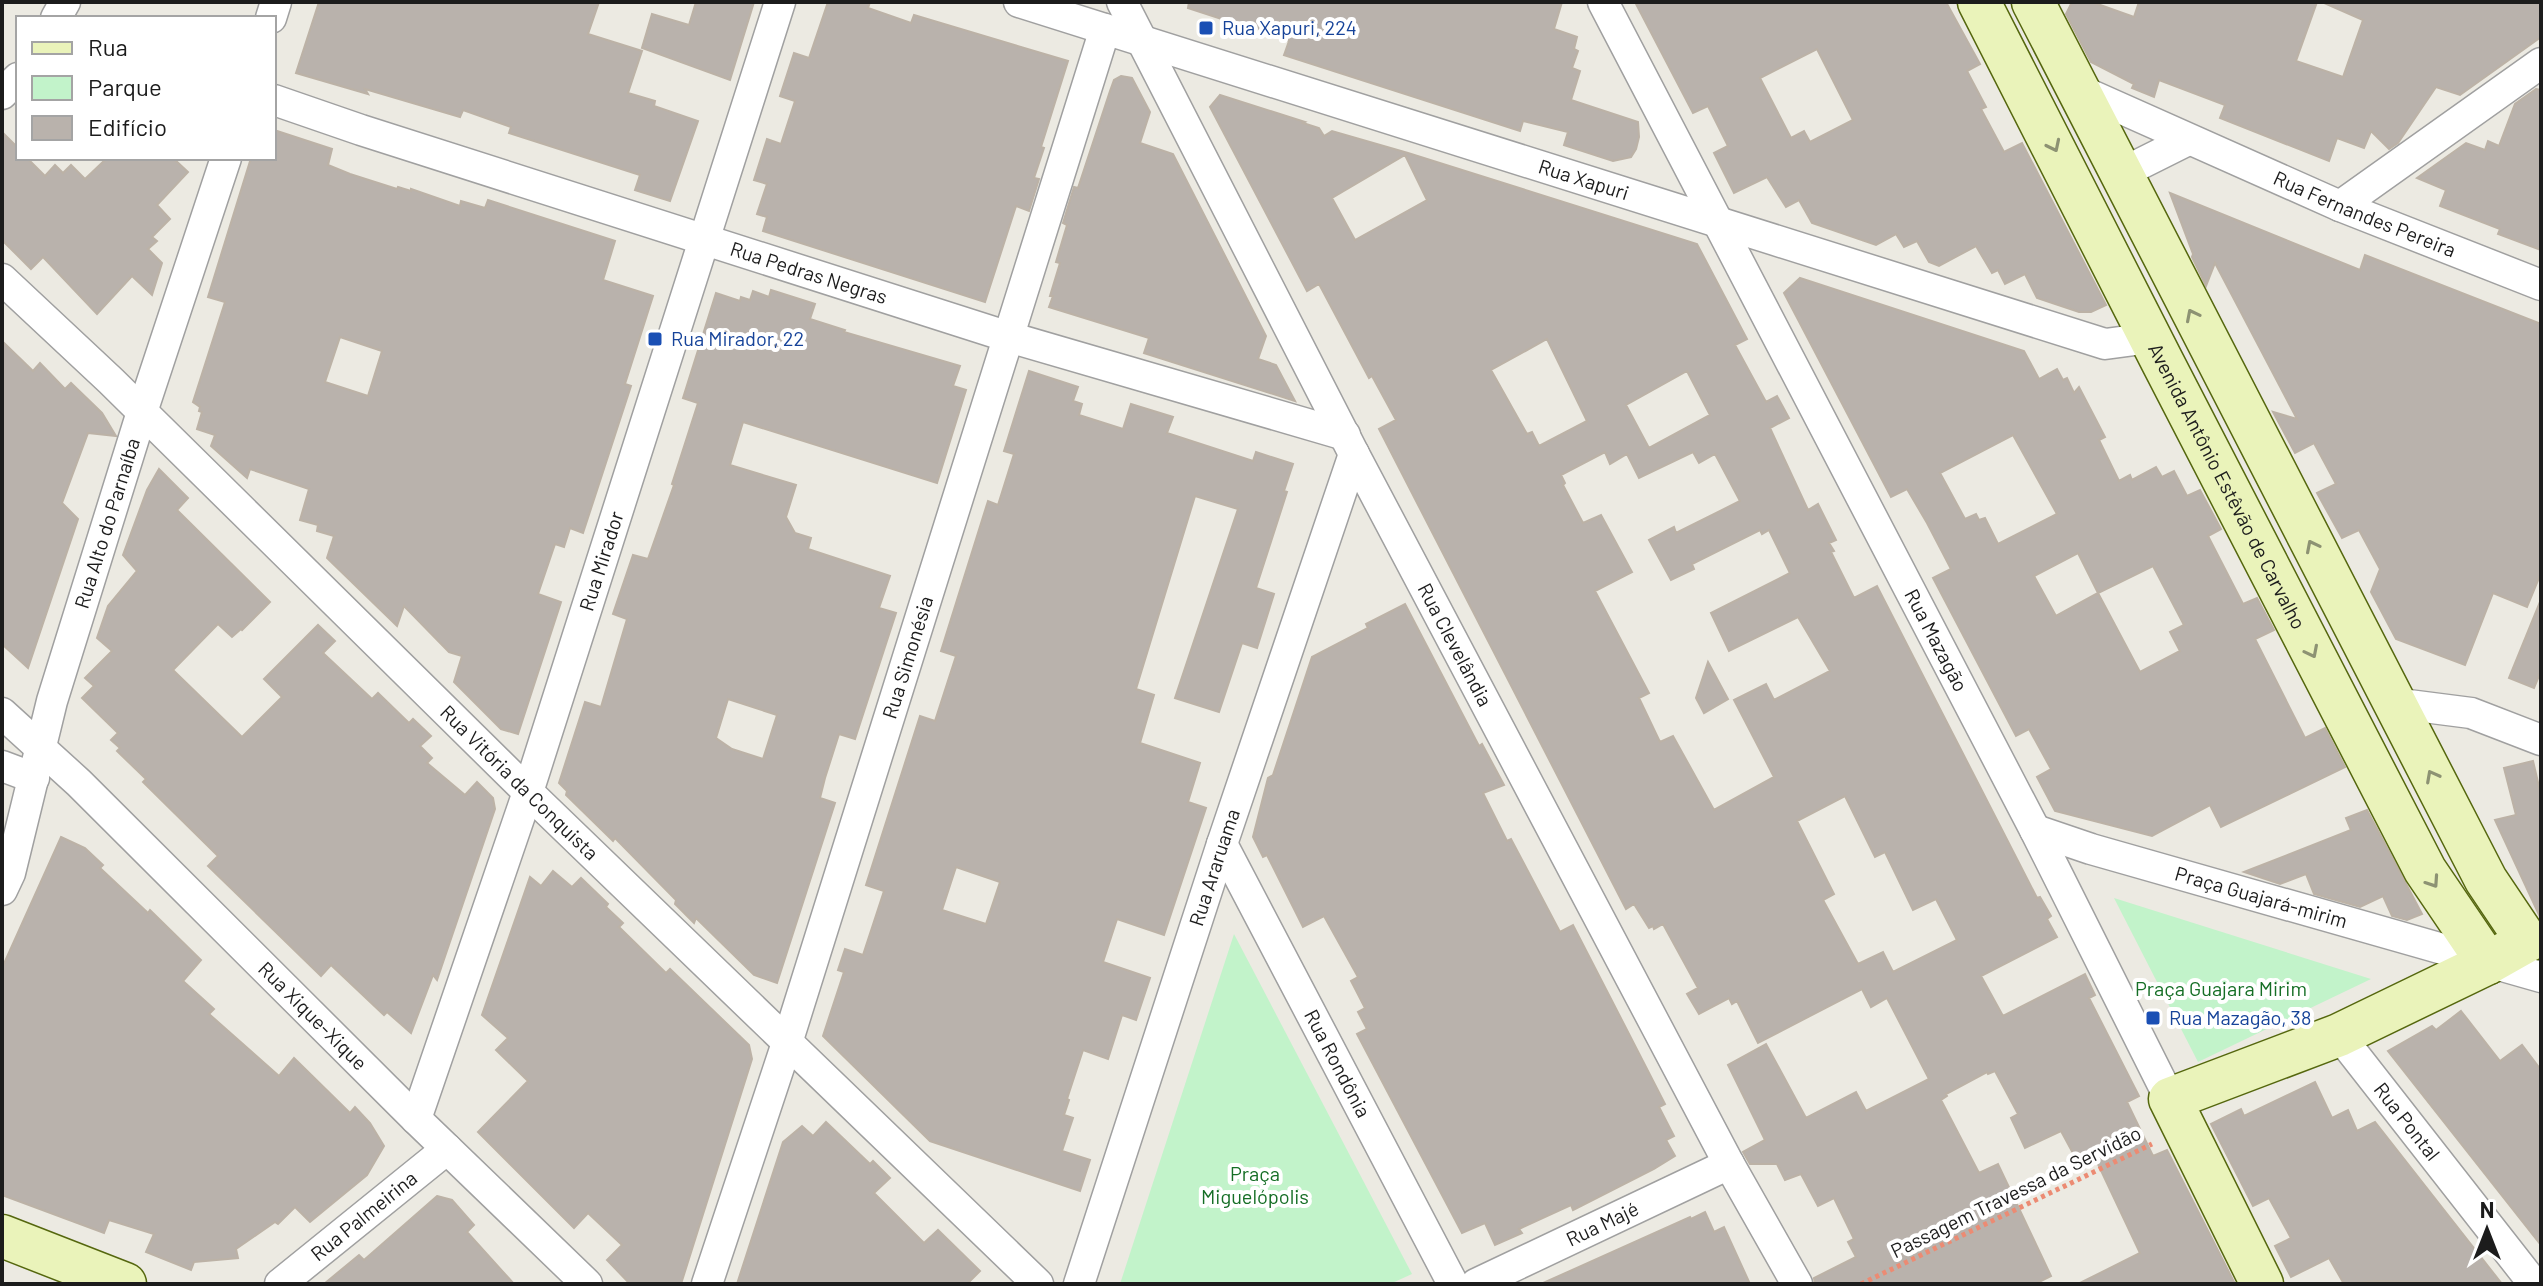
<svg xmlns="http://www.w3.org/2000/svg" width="2543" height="1286" viewBox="0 0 2543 1286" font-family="Barlow,sans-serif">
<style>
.park{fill:#c2f3ca}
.building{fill:#b9b2ac;stroke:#bcb2a6;stroke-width:2;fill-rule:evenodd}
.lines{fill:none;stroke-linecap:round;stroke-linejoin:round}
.street-casing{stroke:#a0a0a0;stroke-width:33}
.secondary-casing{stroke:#55670e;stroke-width:45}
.path{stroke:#ec8b73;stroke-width:5;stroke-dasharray:4 4;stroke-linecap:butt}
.street{stroke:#fff;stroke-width:30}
.secondary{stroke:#eaf3ba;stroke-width:42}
.oneway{stroke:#8d9273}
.transit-dot{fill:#1a4fb4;stroke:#fff;stroke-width:3}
.labels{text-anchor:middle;stroke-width:8;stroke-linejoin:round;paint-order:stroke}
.transit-label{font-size:20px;fill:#164399;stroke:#fff;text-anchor:start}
.street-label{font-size:20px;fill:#1c1c1c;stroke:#fff}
.park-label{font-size:20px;fill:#156e25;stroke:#fff}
</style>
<rect width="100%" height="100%" fill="#eceae2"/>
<g class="park">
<polygon points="2114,898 2371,979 2198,1062"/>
<polygon points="1234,934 1412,1274 1390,1284 1120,1284"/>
</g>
<g class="building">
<polygon points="319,2 599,2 588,34 642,51 628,93 655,101 654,106 698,121 670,201 635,190 640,175 509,133 511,127 463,110 460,117 365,89 368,94 296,73"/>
<polygon points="696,2 754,2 730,80 642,48 652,14 689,25"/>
<polygon points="828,2 870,2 868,8 911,23 914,15 1068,61 1041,147 1044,148 1034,178 1039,179 1029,211 1016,206 985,302 763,231 767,217 757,214 767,184 754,180 767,139 781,144 795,101 780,96 794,53 809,58"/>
<polygon points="1189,2 1562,2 1554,29 1577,37 1574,49 1578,51 1572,68 1580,71 1571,100 1638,122 1639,137 1636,149 1631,157 1613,161 1564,145 1568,132 1523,121 1520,131 1284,55 1289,41 1188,8"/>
<path d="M1635,2H1946L1980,64L1967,71L1986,107L1981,109L2004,152L2022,143L2106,305L2091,312H2079L2037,298L2025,274L2005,284L1998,270L1992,273L1976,246L1939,266L1929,262L1917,241L1904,247L1896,234L1876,245L1812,223L1799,200L1786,207L1767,177L1734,193L1714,153L1728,146L1708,106L1693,113ZM1817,49L1853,120L1810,142L1804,131L1791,138L1760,78Z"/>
<polygon points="2072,2 2092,2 2134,17 2139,2 2317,2 2296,61 2343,77 2363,20 2322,2 2541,2 2541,37 2460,95 2436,87 2398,143 2389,149 2371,131 2364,148 2337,138 2329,161 2220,118 2225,105 2159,80 2154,97 2132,88 2134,84 2091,62 2066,14"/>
<polygon points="1121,76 1132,78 1150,112 1140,143 1173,154 1266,336 1258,359 1276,365 1295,401 1144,353 1149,338 1049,307 1053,296 1050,296 1060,263 1056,262 1067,225 1063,223 1074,187 1078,188 1110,91 1114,80"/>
<polygon points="2536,89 2541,90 2541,250 2498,234 2500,229 2440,206 2446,190 2417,178 2466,143 2485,150 2488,141 2499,146 2515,104"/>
<path d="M1220,95L1305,122L1303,123L1319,128L1324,136L1332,131L1408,153L1697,244L1747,339L1735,345L1766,402L1777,396L1789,418L1770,428L1808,510L1818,504L1836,540L1829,543L1834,551L1831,552L1854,598L1877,586L2037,898L2040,897L2051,916L2047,919L2057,937L1981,976L2003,1016L2085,974L2095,995L2089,998L2139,1096L2127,1102L2153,1156L2167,1150L2235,1284H2078L2140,1253L2097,1162L2082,1170L2061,1131L2025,1148L2011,1118L2018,1114L1995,1071L1988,1074L1987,1072L1946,1094L1947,1096L1941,1100L1979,1173L1998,1164L2051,1276L2035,1284H1815L1814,1278L1856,1257L1848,1242L1854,1239L1834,1198L1818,1206L1801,1174L1785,1180L1777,1164H1750L1743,1152L1765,1140L1728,1065L1766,1044L1806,1118L1856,1092L1866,1111L1929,1079L1887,998L1871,1007L1862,989L1758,1043L1737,1001L1732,1004L1729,998L1699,1014L1687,994L1698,988L1663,924L1654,929L1653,926L1649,928L1634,904L1626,909L1379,429L1396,420L1372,376L1369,378L1319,284L1307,291L1210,107ZM1405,155L1427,200L1355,240L1332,198ZM1547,339L1587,421L1539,446L1532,432L1527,434L1491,370ZM1687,371L1710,415L1649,448L1626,405ZM1605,452L1610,464L1627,454L1639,478L1693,452L1699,463L1715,454L1740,501L1676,533L1674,527L1649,540L1671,580L1694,569L1692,564L1760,530L1762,534L1769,530L1790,573L1711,613L1729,651L1798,617L1830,671L1774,700L1766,684L1734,700L1774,777L1714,810L1673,736L1660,742L1639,698L1649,693L1595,591L1632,572L1601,515L1583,523L1563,485L1565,483L1561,475ZM1845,796L1875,857L1885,852L1913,910L1936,899L1957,940L1893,972L1883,952L1858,964L1823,900L1834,894L1797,821Z"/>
<path d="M274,130L332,149L328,165L350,174L397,189L398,187L411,191V189L460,206L461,201L485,208L488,200L615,241L603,280L653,296L625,384L631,386L583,533L570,528L564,547L555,544L538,594L561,602L518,734L501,729L454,682L462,656L449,652L404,606L397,626L327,558L334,536L317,531L318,525L300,520L309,489L250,469L247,478L211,446L215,435L197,429L202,412L199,411L200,407L193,402L225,302L208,297L251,158H274ZM340,337L382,351L368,396L325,382Z"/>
<polygon points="2,132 18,148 18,158 27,158 45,176 55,165 63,173 71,165 85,179 107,158 173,158 188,172 157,205 170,219 152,237 157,241 148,249 162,263 152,295 132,276 97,314 43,257 31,269 2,240"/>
<polygon points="2170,193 2360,270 2365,255 2541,324 2541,573 2527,607 2493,593 2465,665 2396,639 2371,592 2380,569 2359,530 2342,538 2317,493 2336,484 2314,443 2295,453 2273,412 2297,419 2215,263 2206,286 2192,257 2193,254"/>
<path d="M1800,278L2024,351L2039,379L2057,369L2063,380L2067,378L2074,393L2079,387L2105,437L2099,440L2119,481L2130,475L2132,480L2156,467L2162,477L2174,471L2187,496L2200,490L2221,529L2208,536L2243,604L2257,598L2274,630L2255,639L2305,738L2325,728L2345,767L2221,827L2210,805L2152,836L2055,811L2037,777L2051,769L2029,729L2016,736L1933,578L1951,569L1927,523L1907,489L1891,497L1784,293ZM2013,435L2057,514L1998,544L1985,518L1979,520L1976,514L1965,519L1940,473ZM2078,553L2098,593L2056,616L2034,576ZM2153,566L2184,625L2170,632L2180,651L2140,672L2098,593Z"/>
<path d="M771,290L815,304L810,319L845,330L844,332L960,366L953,386L966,390L937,483L743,422L730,465L796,485L786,517L795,533L811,538L808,549L890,576L879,608L896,613L855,739L839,734L825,778L820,798L835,803L777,983L754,975L696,918L694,923L675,904L676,900L615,838L613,841L566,795L567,791L559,783L585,702L601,707L627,619L613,614L633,555L648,559L674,485L672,484L698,403L683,398L716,293L740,301L741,297L750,300L753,291L769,297ZM728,699L777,715L763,759L732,749L716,738Z"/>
<polygon points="2,341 33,371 40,363 65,389 71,383 102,413 116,436 88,433 62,503 78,519 28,668 2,644"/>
<path d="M1029,371L1078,387L1073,401L1082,404L1079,415L1123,429L1131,404L1173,417L1167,433L1253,461L1256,452L1293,464L1284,491L1287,492L1256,588L1274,594L1257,648L1242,643L1219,712L1175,698L1238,509L1195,496L1136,689L1154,695L1140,743L1200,763L1188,802L1206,808L1164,935L1117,919L1103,962L1150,978L1136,1020L1122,1015L1108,1059L1083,1050L1067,1099L1069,1100L1064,1115L1073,1118L1062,1151L1090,1160L1080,1191L930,1141L823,1036L844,972L838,970L845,949L863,955L884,891L866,885L920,716L935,721L956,656L941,651L988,501L998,505L1014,454L1004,451ZM956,867L1000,882L986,924L942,910Z"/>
<polygon points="159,469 188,498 177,510 270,602 242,630 241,629 232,637 218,624 173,670 242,737 282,697 264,679 318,625 335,641 323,653 372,699 378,693 409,723 413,719 431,736 420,746 432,758 427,763 465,795 477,782 493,798 495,809 437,980 433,975 411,1033 387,1012 384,1015 331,965 321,976 208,866 218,856 143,782 146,779 117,751 120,748 111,740 118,733 82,698 94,686 85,678 112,651 97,638 108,606 137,571 123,555 147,490"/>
<polygon points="2540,602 2541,671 2534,688 2509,678"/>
<polygon points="1405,604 1479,746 1482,744 1504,785 1483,793 1507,841 1511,839 1560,932 1573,925 1665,1104 1659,1107 1674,1136 1666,1140 1675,1156 1654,1169 1573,1210 1571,1205 1519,1229 1522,1233 1495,1245 1485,1223 1462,1233 1357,1034 1367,1029 1358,1012 1365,1008 1351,981 1358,977 1324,916 1303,927 1267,855 1263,857 1253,837 1268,778 1273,775 1312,657 1368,628 1366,624"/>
<polygon points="1708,662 1728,699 1704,713 1696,698"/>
<polygon points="2533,761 2541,795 2541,919 2495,820 2516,815 2504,768"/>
<polygon points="2367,810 2422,914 2407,920 2392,916 2383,896 2360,907 2314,894 2306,874 2280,884 2244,872 2351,830 2346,818"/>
<polygon points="61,837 85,848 103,865 100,868 148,913 150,910 201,960 183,981 214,1009 209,1014 279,1076 294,1058 350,1113 355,1107 370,1123 384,1146 367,1175 310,1222 295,1207 278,1224 275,1222 236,1249 238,1258 194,1262 191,1270 146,1252 154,1234 109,1220 104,1233 2,1195 2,968"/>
<polygon points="553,871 572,887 581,878 608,904 606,907 623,923 619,927 666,973 670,969 749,1045 752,1059 681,1284 630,1284 607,1260 622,1245 588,1213 574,1228 478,1132 528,1081 496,1050 508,1038 482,1015 530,877 541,886"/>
<polygon points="2461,1011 2500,1061 2522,1045 2541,1070 2541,1245 2388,1051 2432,1026 2436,1030"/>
<polygon points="2315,1082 2332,1118 2348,1110 2357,1131 2375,1122 2502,1284 2377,1281 2344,1284 2329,1258 2291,1277 2275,1246 2291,1238 2269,1198 2253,1206 2211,1124 2241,1109 2244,1116"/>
<polygon points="826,1122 870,1164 873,1161 890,1178 874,1193 924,1243 938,1230 980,1271 967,1284 737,1284 783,1142 802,1126 813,1136"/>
<polygon points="437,1196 452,1200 474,1225 467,1232 514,1284 324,1284 359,1255 364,1260"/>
<polygon points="1705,1212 1714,1232 1724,1227 1750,1284 1541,1284 1690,1217 1691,1219"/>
</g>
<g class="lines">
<defs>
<g id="street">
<path id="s1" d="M1019,2L2105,344L2150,338"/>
<path id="s2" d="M1122,2L1354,454L1729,1164L1797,1284"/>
<path id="s3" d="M1603,2L2035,830L2170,1099"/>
<polyline points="56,18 65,2"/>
<polyline points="271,18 276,2"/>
<path id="s4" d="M2075,88L2340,206L2541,285"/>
<polyline points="2,94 18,78"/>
<path id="s5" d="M274,100L361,130L1009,337L1345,435"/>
<polyline points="2120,174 2188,140"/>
<polyline points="2340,206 2541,63"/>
<path id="s6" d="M2,279L111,381L528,792L1038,1284"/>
<polyline points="2393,703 2471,713 2541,740"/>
<path id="s7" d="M2,713L79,783L416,1119L587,1284"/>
<polyline points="2,766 34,778"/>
<path id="s8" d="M2035,830L2091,849L2541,977"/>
<path id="s9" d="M1222,844L1453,1284"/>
<path id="s10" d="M2,890L10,873L52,701L142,412L226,158"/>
<path id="s11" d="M2339,1035L2534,1284"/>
<path id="s12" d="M416,1119L528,792L780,2"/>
<path id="s13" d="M280,1284L447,1149"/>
<path id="s14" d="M707,1284L787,1043L1105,29"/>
<path id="s15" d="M1079,1284L1222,844L1354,454"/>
<path id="s16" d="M1476,1284L1729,1164"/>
</g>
<g id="secondary">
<path id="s17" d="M1979,2L2162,361L2425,870L2488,963"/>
<polyline points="2033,2 2486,880 2527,941 2488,963 2339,1035 2170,1099 2262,1284"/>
<polyline points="2,1236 125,1284"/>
</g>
</defs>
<use href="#street" class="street-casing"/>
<use href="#secondary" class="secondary-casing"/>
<polyline class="path" points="1861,1284 2152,1144"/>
<use href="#street" class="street"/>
<use href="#secondary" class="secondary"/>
</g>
<defs><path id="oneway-chevron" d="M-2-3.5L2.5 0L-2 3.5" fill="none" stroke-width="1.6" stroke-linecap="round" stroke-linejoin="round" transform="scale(2)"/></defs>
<g class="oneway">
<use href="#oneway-chevron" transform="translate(2054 146) rotate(64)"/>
<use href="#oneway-chevron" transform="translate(2192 315) rotate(-117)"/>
<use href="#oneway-chevron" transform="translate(2312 546) rotate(-117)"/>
<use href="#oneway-chevron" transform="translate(2312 652) rotate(63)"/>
<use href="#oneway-chevron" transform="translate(2432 776) rotate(-118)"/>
<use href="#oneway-chevron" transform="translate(2433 882) rotate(56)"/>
</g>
<g class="transit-dot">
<rect x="1198" y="20" width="16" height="16" rx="4"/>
<rect x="647" y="331" width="16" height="16" rx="4"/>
<rect x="2145" y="1010" width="16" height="16" rx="4"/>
</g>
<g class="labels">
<g class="transit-label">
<text x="1222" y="35">Rua Xapuri, 224</text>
<text x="671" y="346">Rua Mirador, 22</text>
<text x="2169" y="1025">Rua Mazagão, 38</text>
</g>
<g class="street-label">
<text dy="7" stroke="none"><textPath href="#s1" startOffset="592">Rua Xapuri</textPath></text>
<text dy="7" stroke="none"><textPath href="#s4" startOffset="316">Rua Fernandes Pereira</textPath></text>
<text dy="7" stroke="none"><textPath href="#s5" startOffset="562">Rua Pedras Negras</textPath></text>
<text dy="7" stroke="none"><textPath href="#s17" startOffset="544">Avenida Antônio Estêvão de Carvalho</textPath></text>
<text dy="7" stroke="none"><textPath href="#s10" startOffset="382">Rua Alto do Parnaíba</textPath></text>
<text dy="7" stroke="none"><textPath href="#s12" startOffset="588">Rua Mirador</textPath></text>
<text dy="7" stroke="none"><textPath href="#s3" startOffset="720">Rua Mazagão</textPath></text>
<text dy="7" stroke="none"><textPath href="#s2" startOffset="724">Rua Clevelândia</textPath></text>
<text dy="7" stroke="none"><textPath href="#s14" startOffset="658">Rua Simonésia</textPath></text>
<text dy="7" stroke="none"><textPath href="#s6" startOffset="722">Rua Vitória da Conquista</textPath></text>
<text dy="7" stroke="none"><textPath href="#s15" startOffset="438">Rua Araruama</textPath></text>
<text dy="7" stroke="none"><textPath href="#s8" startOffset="236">Praça Guajará-mirim</textPath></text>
<text dy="7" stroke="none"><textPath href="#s7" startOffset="434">Rua Xique-Xique</textPath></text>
<text dy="7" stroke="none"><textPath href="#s9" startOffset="248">Rua Rondônia</textPath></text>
<text dy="7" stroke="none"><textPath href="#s11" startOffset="110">Rua Pontal</textPath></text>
<text transform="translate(2016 1192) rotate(-26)" y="7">Passagem Travessa da Servidão</text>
<text dy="7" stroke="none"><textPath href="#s13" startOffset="108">Rua Palmeirina</textPath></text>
<text dy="7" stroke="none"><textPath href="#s16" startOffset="140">Rua Majé</textPath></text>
</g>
<g class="park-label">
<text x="2221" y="996">Praça Guajara Mirim</text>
<text x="1255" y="1181">Praça<tspan x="1255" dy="23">Miguelópolis</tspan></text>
</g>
</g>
<rect width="2543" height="1286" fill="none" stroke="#1c1c1c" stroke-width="8"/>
<rect x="16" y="16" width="260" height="144" fill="#ffffff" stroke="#a4a4a4" stroke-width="2"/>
<rect x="32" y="42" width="40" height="12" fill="#eaf3ba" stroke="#a4a4a4" stroke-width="2"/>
<text x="88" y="56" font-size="24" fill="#1c1c1c">Rua</text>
<rect x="32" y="76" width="40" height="24" fill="#c2f3ca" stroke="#a4a4a4" stroke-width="2"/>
<text x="88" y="96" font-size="24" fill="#1c1c1c">Parque</text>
<rect x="32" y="116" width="40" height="24" fill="#b9b2ac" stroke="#a4a4a4" stroke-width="2"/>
<text x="88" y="136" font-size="24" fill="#1c1c1c">Edifício</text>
<g transform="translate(2487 1230)" stroke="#ffffff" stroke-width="6" paint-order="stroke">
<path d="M0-6L14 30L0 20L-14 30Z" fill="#1c1c1c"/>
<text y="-12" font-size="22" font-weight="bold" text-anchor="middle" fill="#1c1c1c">N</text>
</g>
</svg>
